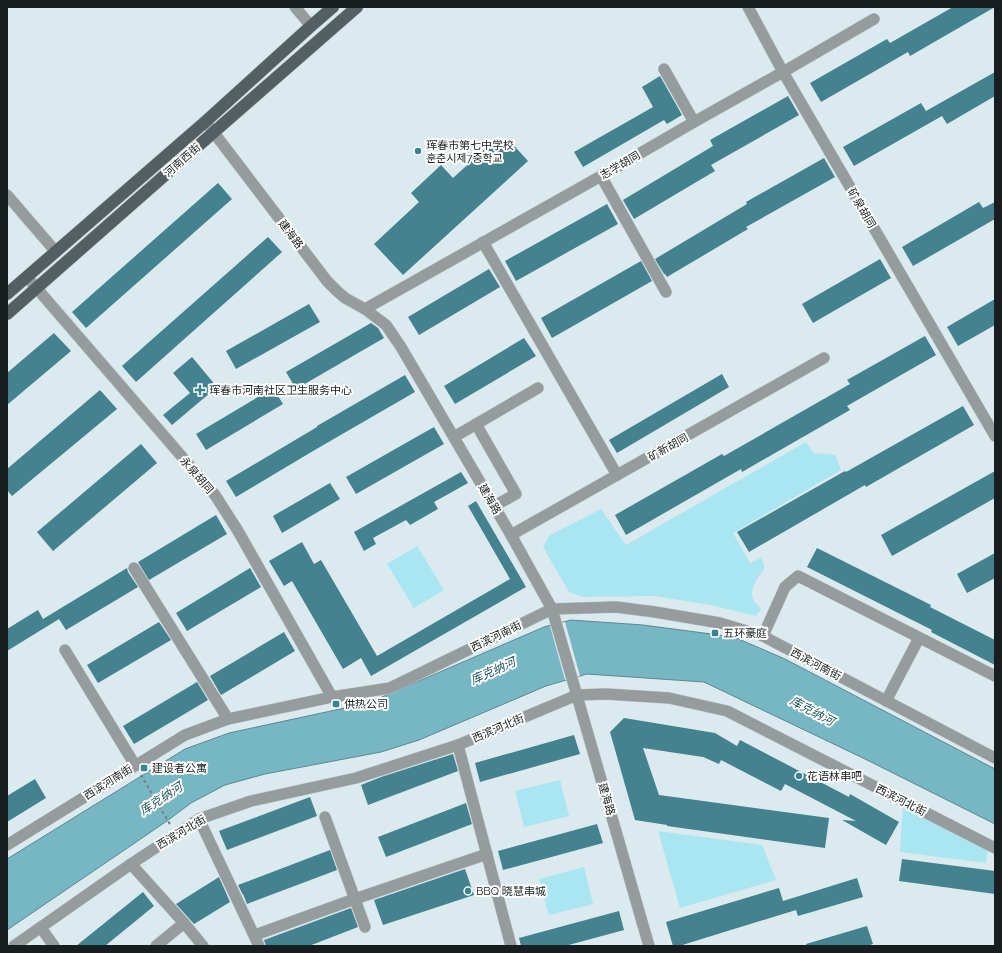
<svg xmlns="http://www.w3.org/2000/svg" width="1002" height="953" viewBox="0 0 1002 953" font-family="Raleway,'Noto Sans SC','Noto Sans KR',sans-serif">
<style>
.green{fill:#aae6f2}
.water{fill:#77b6c3;stroke:#5a8892}
.pier{fill:#dbeaee}
.building{fill:#43828e}
.lines{fill:none;stroke-linecap:round;stroke-linejoin:round}
.minor-casing{stroke:#b8c5c9;stroke-width:12}
.major-casing{stroke:#b8c5c9;stroke-width:13}
.path{stroke:#768082;stroke-width:2;stroke-dasharray:3 3;stroke-linecap:butt}
.minor{stroke:#969c9e;stroke-width:11}
.major{stroke:#545f61;stroke-width:12}
.poi-dot{fill:#3d828f;stroke:#fff;stroke-width:1.5}
.labels{text-anchor:middle;stroke-width:4;stroke-linejoin:round;paint-order:stroke}
.poi-label{font-size:11px;fill:#181e1f;stroke:#fff;text-anchor:start}
.street-label{font-size:11px;fill:#181e1f;stroke:#fff}
.water-label{font-size:12px;font-style:italic;fill:#1f555f;stroke:#fff}
</style>
<rect width="100%" height="100%" fill="#dbeaee"/>
<g class="green">
<path d="M806,442L814,453L835,455L841,470L733,533L750,563L761,558L765,568C758,577 748,590 754,601C756,604 759,606 761,609L756,616L710,605L654,596L583,597L569,592L543,547L550,535L601,509L626,545Z"/>
<polygon points="417,546 444,590 414,608 387,564"/>
<polygon points="560,780 569,816 524,827 515,791"/>
<polygon points="903,805 988,847 986,863 900,852"/>
<polygon points="658,831 762,845 776,880 680,908"/>
<polygon points="584,867 593,904 549,915 539,879"/>
</g>
<polygon class="water" points="571,620 643,625 734,637 785,659 995,769 995,824 865,759 704,682 587,674 546,686 419,740 381,752 265,774 225,785 191,803 167,821 7,930 7,859 185,749 229,733 368,703 544,627"/>
<polygon class="pier" points="565,622 580,676 565,680 550,626"/>
<g class="building">
<polygon points="953,7 995,7 910,56 908,52 821,102 810,83 887,39 890,43"/>
<polygon points="995,72 995,96 947,124 942,116 854,166 843,147 921,103 926,111"/>
<polygon points="660,76 682,115 667,124 664,120 583,167 574,152 653,107 642,87"/>
<polygon points="788,96 799,115 711,165 715,171 634,219 623,200 713,146 710,140"/>
<polygon points="496,139 502,144 508,139 528,161 403,275 374,244 419,202 411,193 441,165 453,178"/>
<polygon points="824,158 835,177 746,227 748,229 667,277 665,274 664,274 655,259 747,204 746,202"/>
<polygon points="218,183 232,199 86,328 72,312"/>
<polygon points="979,202 983,208 995,202 995,219 913,266 902,247"/>
<polygon points="607,204 618,224 516,281 505,261"/>
<polygon points="268,237 282,252 136,382 122,366"/>
<polygon points="880,259 891,278 813,323 802,304"/>
<polygon points="641,261 652,281 552,338 541,318"/>
<polygon points="489,269 500,287 419,335 408,317"/>
<polygon points="995,299 995,325 958,346 947,327"/>
<polygon points="309,304 320,322 236,369 226,351"/>
<polygon points="371,323 378,328 384,338 296,389 286,372"/>
<polygon points="54,333 71,351 7,405 7,373"/>
<polygon points="925,336 936,355 847,406 850,410 742,472 741,469 626,535 615,515 722,454 724,456 850,384 847,380"/>
<polygon points="524,338 536,356 455,404 444,386"/>
<polygon points="192,357 217,387 172,425 163,415 190,393 173,373"/>
<polygon points="722,374 729,387 617,453 609,440"/>
<polygon points="405,375 415,392 313,451 236,497 226,481 317,427 317,426"/>
<polygon points="273,388 283,404 206,450 196,434"/>
<polygon points="100,390 117,409 12,496 7,490 7,469"/>
<polygon points="963,406 974,425 866,487 865,485 749,552 737,532 845,471 846,472"/>
<polygon points="434,427 444,444 356,494 346,477"/>
<polygon points="141,444 157,463 53,551 37,532"/>
<polygon points="995,471 995,498 892,556 881,535"/>
<polygon points="461,472 468,483 434,502 438,509 410,525 406,520 373,538 376,544 364,551 354,532"/>
<polygon points="330,483 340,499 282,533 273,516"/>
<polygon points="476,501 526,587 371,676 361,658 343,669 292,581 284,586 269,561 302,542 314,564 321,560 377,656 510,579 468,506"/>
<polygon points="216,515 227,534 149,580 138,562"/>
<polygon points="817,548 931,605 930,607 995,640 995,665 931,632 932,630 807,567"/>
<polygon points="995,553 995,578 967,593 957,574"/>
<polygon points="127,568 128,572 138,587 66,630 59,619 7,651 7,629 38,610 43,619"/>
<polygon points="250,568 261,587 187,631 176,613"/>
<polygon points="159,622 171,640 98,683 87,665"/>
<polygon points="284,632 295,651 221,695 210,676"/>
<polygon points="197,682 208,700 134,744 123,726"/>
<polygon points="624,718 715,733 737,746 740,740 849,797 850,794 899,822 886,845 842,820 856,821 785,784 781,791 721,760 719,764 703,757 643,748 659,795 829,818 825,848 667,826 667,825 635,820 610,732"/>
<polygon points="574,735 580,754 480,782 475,763"/>
<polygon points="453,754 458,771 368,805 361,785 381,777"/>
<polygon points="35,779 46,798 7,822 7,796"/>
<polygon points="310,797 317,816 227,850 219,831"/>
<polygon points="466,803 472,824 386,857 378,837"/>
<polygon points="597,824 603,843 503,870 498,851"/>
<polygon points="330,850 337,870 247,904 243,894 243,895 238,885"/>
<polygon points="902,859 995,871 995,894 899,881"/>
<polygon points="465,869 474,895 383,925 374,900"/>
<polygon points="219,877 230,902 194,924 176,904"/>
<polygon points="857,878 863,897 798,916 796,910 679,946 673,946 666,922 779,888 783,901"/>
<polygon points="143,892 154,906 105,946 76,946"/>
<polygon points="351,908 358,927 309,946 266,946 264,940"/>
<polygon points="619,911 624,930 565,946 521,946 519,938"/>
<polygon points="867,926 873,944 867,946 807,946 806,944"/>
</g>
<g class="lines">
<defs>
<g id="minor">
<polyline points="295,7 311,26"/>
<polyline points="748,7 783,72 995,436"/>
<polyline points="664,69 694,122"/>
<polyline points="208,125 327,281 337,291 345,298 365,309 386,325 401,347 511,535 552,609 649,946"/>
<polyline points="601,176 666,292"/>
<polyline points="7,195 56,252"/>
<polyline points="483,242 617,475"/>
<polyline points="27,277 215,495 238,531 332,697"/>
<polyline points="365,309 601,176 694,122 783,72 874,19"/>
<polyline points="476,424 516,494 494,506"/>
<polyline points="454,437 538,388"/>
<polyline points="511,535 824,358"/>
<polyline points="134,568 228,719"/>
<polyline points="763,636 785,587 798,576 995,676"/>
<polyline points="65,650 135,765"/>
<polyline points="886,701 919,638"/>
<polyline points="458,745 511,946"/>
<polyline points="325,817 365,927"/>
<polyline points="199,819 259,946"/>
<polyline points="7,845 185,735 228,719 332,697 390,688 552,609 616,607 655,612 720,623 763,636 995,758"/>
<polyline points="131,864 184,923 203,946"/>
<polyline points="41,928 54,946"/>
<polyline points="255,935 352,900 487,854"/>
<polyline points="14,946 131,864 199,819 251,801 356,778 458,745 577,695 606,694 669,698 727,711 995,848"/>
<polyline points="156,946 184,923"/>
</g>
<g id="major">
<polyline points="7,294 205,122 311,26 333,7"/>
<polyline points="7,314 214,132 357,7"/>
</g>
</defs>
<use href="#minor" class="minor-casing"/>
<use href="#major" class="major-casing"/>
<polyline class="path" points="141,775 171,826"/>
<use href="#minor" class="minor"/>
<use href="#major" class="major"/>
</g>
<g class="poi-dot">
<circle cx="418" cy="151" r="4"/>
<path d="M198 384h4v4h4v4h-4v4h-4v-4h-4v-4h4z"/>
<rect x="711" y="629" width="8" height="8" rx="2"/>
<rect x="332" y="700" width="8" height="8" rx="2"/>
<rect x="140" y="764" width="8" height="8" rx="2"/>
<circle cx="799" cy="776" r="4"/>
<circle cx="468" cy="891" r="4"/>
</g>
<g class="labels">
<g class="poi-label">
<text x="426" y="149">珲春市第七中学校<tspan x="426" dy="13">훈춘시제7중학교</tspan></text>
<text x="209" y="394">珲春市河南社区卫生服务中心</text>
<text x="723" y="637">五环豪庭</text>
<text x="344" y="708">供热公司</text>
<text x="152" y="772">建设者公寓</text>
<text x="807" y="780">花语林串吧</text>
<text x="476" y="895">BBQ 晓慧串城</text>
</g>
<g class="street-label">
<text transform="translate(182 160) rotate(-41)" y="4">河南西街</text>
<text transform="translate(620 165) rotate(-30)" y="4">志学胡同</text>
<text transform="translate(862 208) rotate(60)" y="4">矿泉胡同</text>
<text transform="translate(291 234) rotate(53)" y="4">建海路</text>
<text transform="translate(668 447) rotate(-29)" y="4">矿新胡同</text>
<text transform="translate(197 475) rotate(49)" y="4">永泉胡同</text>
<text transform="translate(490 499) rotate(60)" y="4">建海路</text>
<text transform="translate(496 636) rotate(-26)" y="4">西滨河南街</text>
<text transform="translate(816 664) rotate(28)" y="4">西滨河南街</text>
<text transform="translate(498 728) rotate(-23)" y="4">西滨河北街</text>
<text transform="translate(108 782) rotate(-32)" y="4">西滨河南街</text>
<text transform="translate(607 799) rotate(74)" y="4">建海路</text>
<text transform="translate(901 800) rotate(27)" y="4">西滨河北街</text>
<text transform="translate(181 832) rotate(-31)" y="4">西滨河北街</text>
</g>
<g class="water-label">
<text transform="translate(493 671) rotate(-24)" y="4">库克纳河</text>
<text transform="translate(812 711) rotate(28)" y="4">库克纳河</text>
<text transform="translate(161 799) rotate(-33)" y="4">库克纳河</text>
</g>
</g>
<rect width="1002" height="953" fill="none" stroke="#181e1f" stroke-width="16"/>
</svg>
